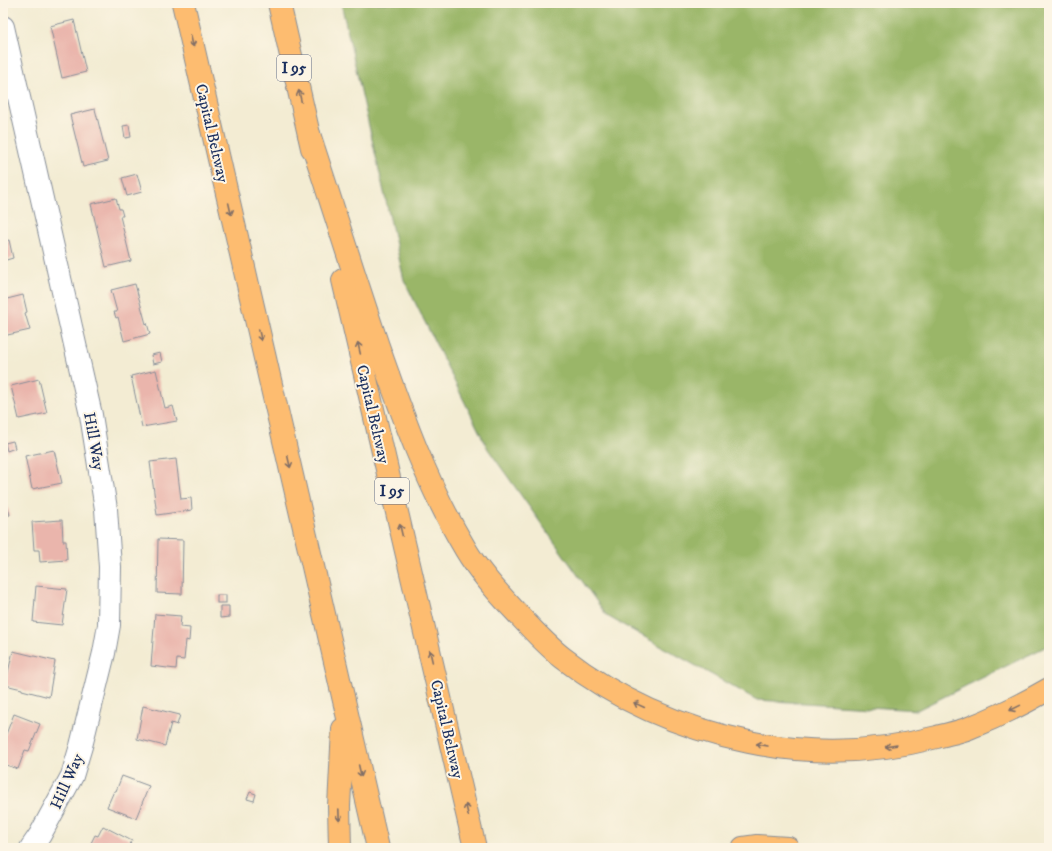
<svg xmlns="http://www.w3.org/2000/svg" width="1052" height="851" viewBox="0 0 1052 851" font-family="'IM FELL DW Pica',serif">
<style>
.forest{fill:#9ab667;stroke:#5a7262}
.building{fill:#eab5ac}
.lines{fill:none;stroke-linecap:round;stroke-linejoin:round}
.minor-casing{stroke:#878e98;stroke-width:24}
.highway-casing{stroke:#878e98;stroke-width:24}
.minor{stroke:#fff;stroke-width:22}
.highway{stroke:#fdbc6f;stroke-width:22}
.oneway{stroke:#816e66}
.labels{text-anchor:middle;stroke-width:4;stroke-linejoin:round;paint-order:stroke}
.shield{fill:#fcf5e5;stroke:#5e6a86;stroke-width:1}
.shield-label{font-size:15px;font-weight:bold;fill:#1b2f5e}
.street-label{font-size:16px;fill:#1b2f5e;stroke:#fcf5e5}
</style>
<rect width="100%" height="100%" fill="#fcf5e5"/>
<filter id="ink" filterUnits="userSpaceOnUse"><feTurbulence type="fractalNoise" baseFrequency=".025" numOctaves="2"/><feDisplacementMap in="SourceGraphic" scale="8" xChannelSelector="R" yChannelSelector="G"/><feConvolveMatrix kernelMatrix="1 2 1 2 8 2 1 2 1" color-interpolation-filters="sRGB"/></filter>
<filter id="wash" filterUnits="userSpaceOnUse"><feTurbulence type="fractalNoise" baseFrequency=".012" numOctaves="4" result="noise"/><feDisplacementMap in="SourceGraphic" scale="16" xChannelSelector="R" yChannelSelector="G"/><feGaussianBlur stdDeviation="0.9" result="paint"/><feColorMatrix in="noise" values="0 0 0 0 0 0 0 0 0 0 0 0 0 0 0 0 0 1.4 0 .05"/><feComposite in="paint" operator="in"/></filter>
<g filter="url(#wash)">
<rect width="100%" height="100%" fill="#f3ecd3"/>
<polygon class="forest" points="341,3 1049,3 1049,645 917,710 757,700 607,616 488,449 404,280"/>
<g id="blocks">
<g class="building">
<polygon points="74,20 86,72 62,78 50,26"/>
<polygon points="95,109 108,161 83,167 70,115"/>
<polygon points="129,125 131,137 125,138 123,126"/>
<polygon points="137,174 142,192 127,196 122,178"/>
<polygon points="116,198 119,209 121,209 123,216 120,216 131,261 106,267 91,204"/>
<polygon points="3,237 5,241 9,240 13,258 3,261"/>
<polygon points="135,284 146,324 147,323 150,334 124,341 118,317 116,318 114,312 117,312 111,290"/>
<polygon points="23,295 27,312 25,313 30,330 3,336 3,300"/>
<polygon points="160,353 162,362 153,364 151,355"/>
<polygon points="156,370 165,408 173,406 177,421 142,427 131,376"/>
<polygon points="39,379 47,413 19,419 11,386"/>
<polygon points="13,441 15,448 7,451 5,443"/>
<polygon points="54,450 62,483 32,489 25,456"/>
<polygon points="176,459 181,499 191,498 192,510 157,515 150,462"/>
<polygon points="8,508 10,515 3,516 3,509"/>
<polygon points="62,520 63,541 66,541 67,560 40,562 39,550 34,550 32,522"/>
<polygon points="158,539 183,540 182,594 157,593"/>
<polygon points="36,586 67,589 62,625 33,622"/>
<rect x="217" y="595" width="9" height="8"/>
<polygon points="220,606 229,606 229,617 220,618"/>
<polygon points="155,614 181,616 180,627 190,628 189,641 186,640 184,660 177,659 176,669 151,666"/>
<polygon points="13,651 55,661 49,697 22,690 22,689 5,685"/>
<polygon points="143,706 180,715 177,725 171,723 165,746 137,739"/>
<polygon points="14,714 40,724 29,751 25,750 18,769 3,764 3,733 6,734"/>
<polygon points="122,776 149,786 136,818 107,807 114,791 116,791"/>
<polygon points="250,792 256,794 254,801 247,799"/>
<polygon points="103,826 132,841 128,848 94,848 95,845 91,843 95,835 98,836"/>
</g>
</g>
</g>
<g filter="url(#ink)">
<use href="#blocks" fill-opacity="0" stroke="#878e98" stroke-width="1"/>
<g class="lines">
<defs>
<polyline id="minor" points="3,27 91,415 106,509 110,567 109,625 104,653 81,746 72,776 40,835 31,848"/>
<g id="highway">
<polyline points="183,3 378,848"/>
<polyline points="279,3 312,148"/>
<path d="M309,134C332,204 354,275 378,346C403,417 427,485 466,550C479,572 497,592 515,611C530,627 545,644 563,658C617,700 681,728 749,742C811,755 875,753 937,737C947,734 959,732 969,728C997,717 1023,704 1049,689"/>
<polyline points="343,280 475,848"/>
<polyline points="340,848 339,806 343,729"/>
<polyline points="743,848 757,846 788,848"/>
</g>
</defs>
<use href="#minor" class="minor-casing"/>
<use href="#highway" class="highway-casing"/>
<use href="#minor" class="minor"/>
<use href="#highway" class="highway"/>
</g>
<defs><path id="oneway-shaft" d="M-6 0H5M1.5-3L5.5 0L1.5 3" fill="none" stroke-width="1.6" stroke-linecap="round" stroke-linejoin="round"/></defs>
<g class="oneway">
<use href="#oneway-shaft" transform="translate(192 41) rotate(77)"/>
<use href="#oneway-shaft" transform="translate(300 96) rotate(-103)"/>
<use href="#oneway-shaft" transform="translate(230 209) rotate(77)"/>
<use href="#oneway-shaft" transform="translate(260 335) rotate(77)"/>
<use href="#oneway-shaft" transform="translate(359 348) rotate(-103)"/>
<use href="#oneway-shaft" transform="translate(289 462) rotate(77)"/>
<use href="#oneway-shaft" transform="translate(401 530) rotate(-103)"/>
<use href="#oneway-shaft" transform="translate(431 656) rotate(-103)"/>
<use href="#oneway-shaft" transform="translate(639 705) rotate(-155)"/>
<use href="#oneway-shaft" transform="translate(1015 708) rotate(154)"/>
<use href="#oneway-shaft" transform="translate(762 745) rotate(-170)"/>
<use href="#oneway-shaft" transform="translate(891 746) rotate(172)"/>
<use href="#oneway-shaft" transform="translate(360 771) rotate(77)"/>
<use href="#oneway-shaft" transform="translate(467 810) rotate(-103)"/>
<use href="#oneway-shaft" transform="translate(339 815) rotate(88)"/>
</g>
</g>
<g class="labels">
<g class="shield">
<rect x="277" y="55" width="34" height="26" rx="3"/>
<rect x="375" y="478" width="34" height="26" rx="3"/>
</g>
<g class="shield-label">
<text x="294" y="73">I 95</text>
<text x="392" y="496">I 95</text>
</g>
<g class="street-label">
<text transform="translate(213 133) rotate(77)" y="6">Capital Beltway</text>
<text transform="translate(374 414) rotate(77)" y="6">Capital Beltway</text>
<text transform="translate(95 441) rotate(80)" y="6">Hill Way</text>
<text transform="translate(448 729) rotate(77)" y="6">Capital Beltway</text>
<text transform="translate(66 781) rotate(-66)" y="6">Hill Way</text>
</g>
</g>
<rect width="1052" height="851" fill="none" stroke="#fcf5e5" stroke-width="16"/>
</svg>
